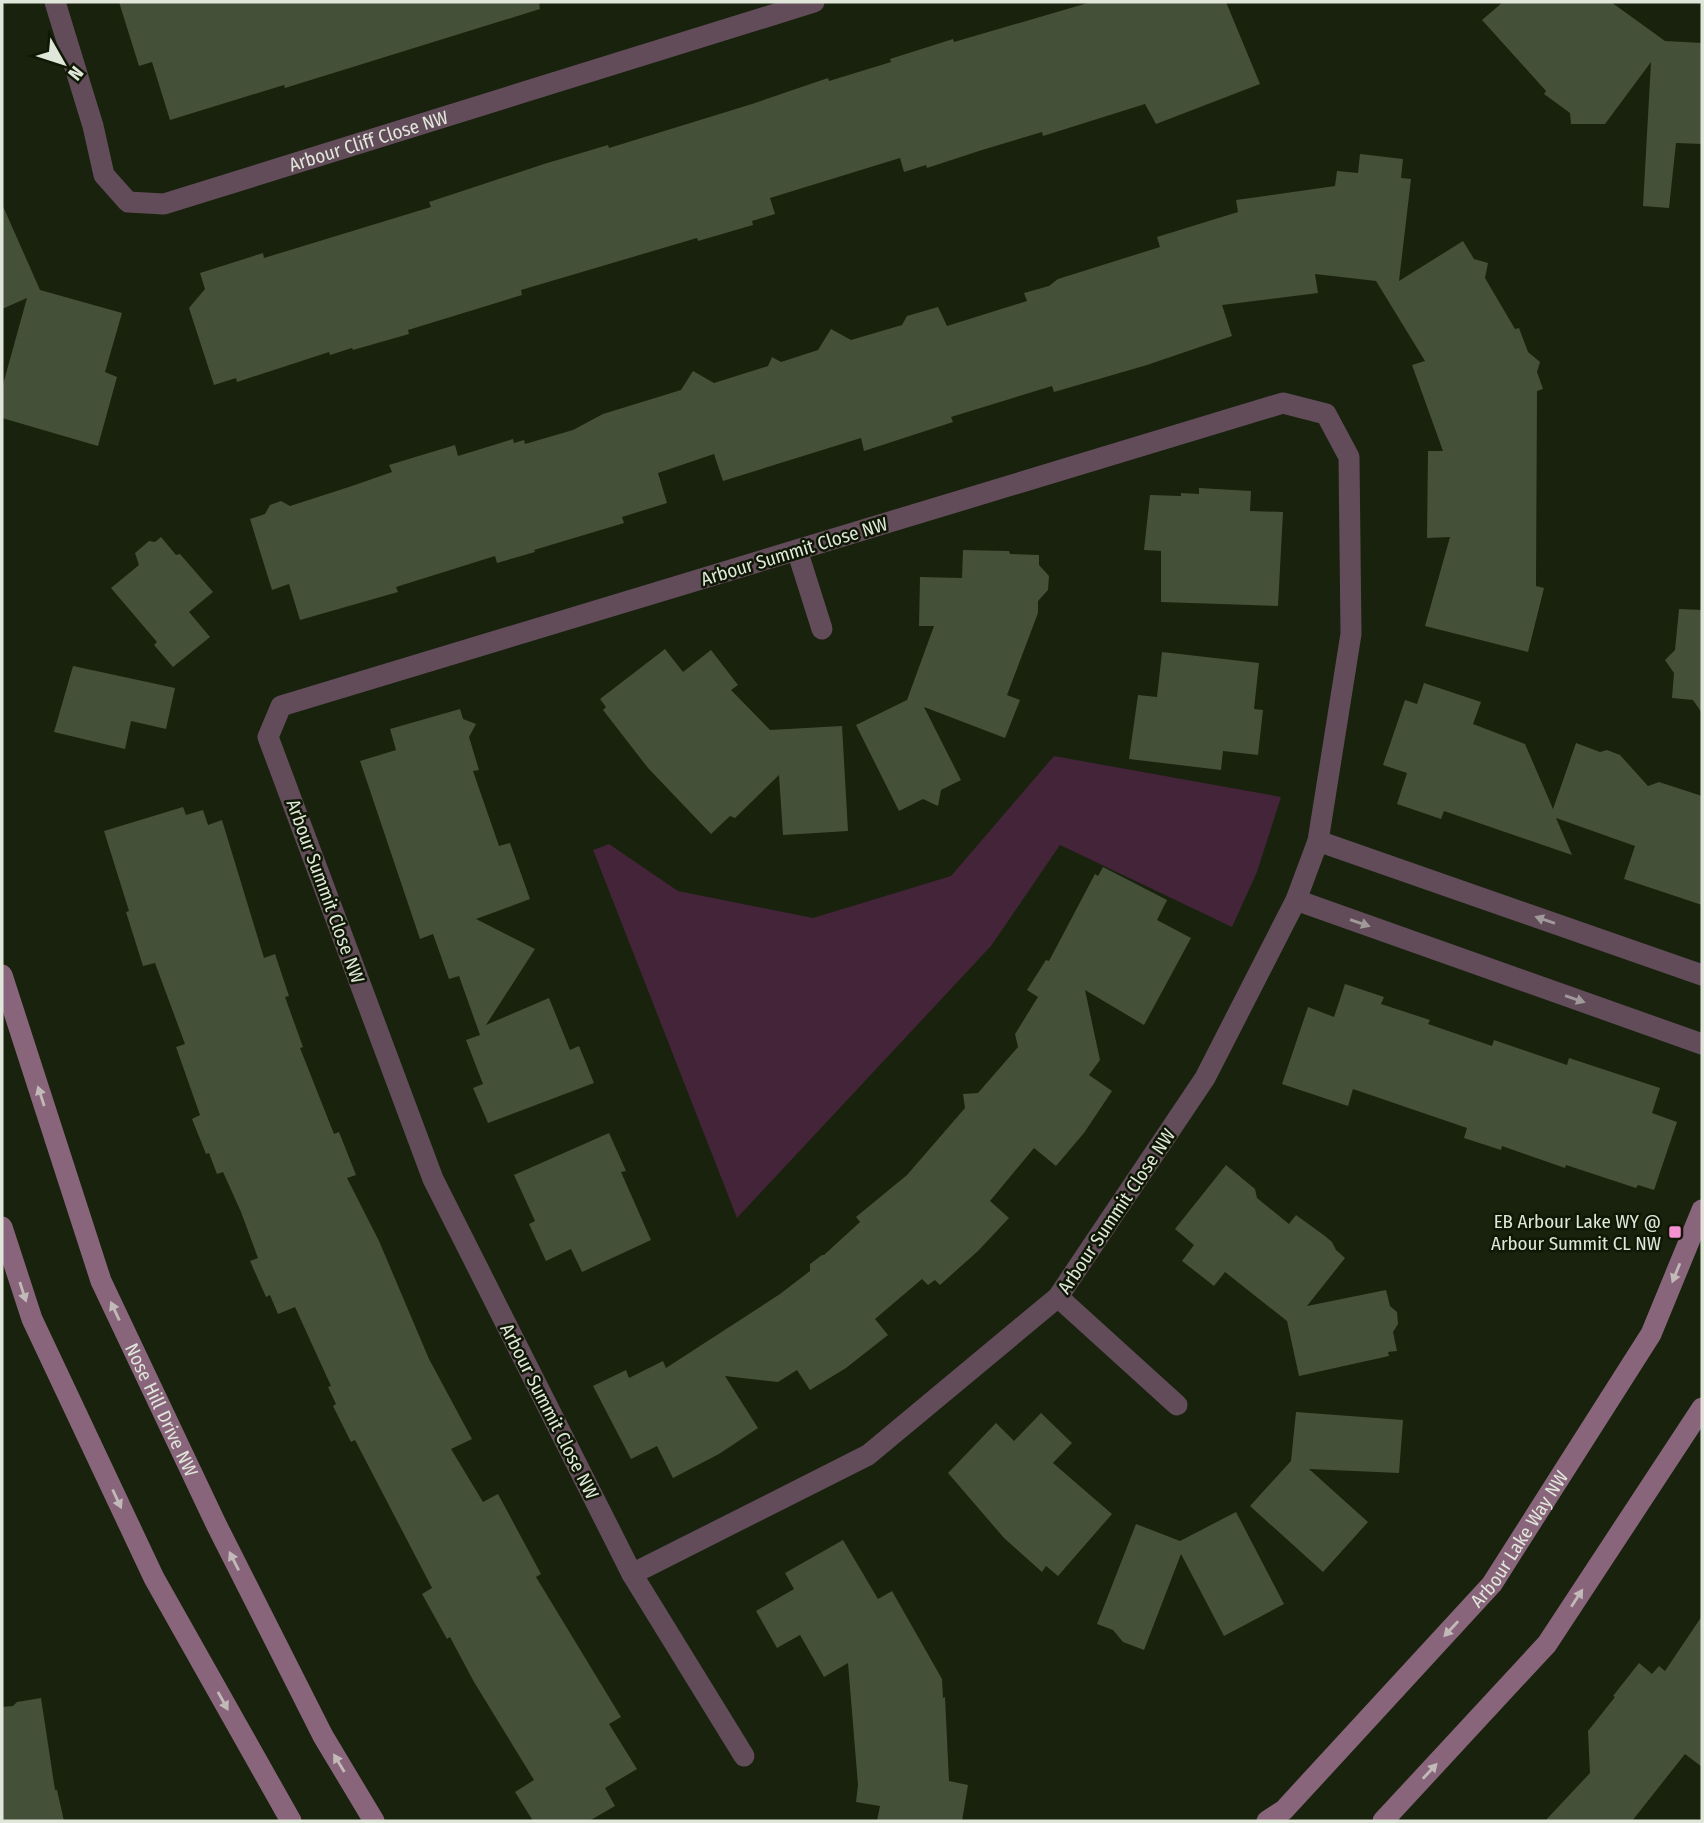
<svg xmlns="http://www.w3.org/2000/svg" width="1704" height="1823" viewBox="0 0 1704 1823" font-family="'Fira Sans Condensed',sans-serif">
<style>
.green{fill:#432438}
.building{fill:#455039}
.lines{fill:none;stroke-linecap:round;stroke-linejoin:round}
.street{stroke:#624c59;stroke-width:21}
.secondary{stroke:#89657b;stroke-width:21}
.oneway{fill:#a19a9a}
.oneway2{fill:#c2bab9}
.poi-dot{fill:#f591d1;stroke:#0f1805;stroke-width:2.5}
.labels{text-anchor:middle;stroke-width:5;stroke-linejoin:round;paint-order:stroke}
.street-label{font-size:19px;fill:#e0e7da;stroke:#0f1805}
.poi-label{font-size:19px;fill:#e0e7da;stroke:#0f1805;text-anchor:end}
</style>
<rect width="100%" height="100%" fill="#18220d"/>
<polygon class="green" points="1054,756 1281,797 1257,872 1232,927 1060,845 991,946 737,1218 593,850 609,844 678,891 813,918 951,876"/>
<g class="building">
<polygon points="119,2 539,2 540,9 285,88 284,85 170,120 152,62 139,66"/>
<polygon points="1091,2 1226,2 1260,84 1156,124 1145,104 1043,136 1042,132 982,150 927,168 926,165 904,172 900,158 770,198 775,214 752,221 753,225 698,241 697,238 521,290 522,295 408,330 409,334 353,350 352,348 330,355 329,352 237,382 236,378 214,385 189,308 205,289 200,273 263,253 264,258 431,207 429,202 544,164 608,145 609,148 752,104 828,78 829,81 891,62 890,59 953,39 954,42"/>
<polygon points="1503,2 1611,2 1665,41 1702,43 1702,144 1676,143 1669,208 1643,206 1651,62 1605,124 1571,124 1570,113 1544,94 1546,91 1482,20"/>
<polygon points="1360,154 1403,159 1401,178 1411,179 1399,281 1463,241 1474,259 1488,263 1485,278 1515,329 1519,328 1528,352 1540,362 1537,372 1543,389 1537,391 1536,586 1544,588 1528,652 1425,626 1450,537 1427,538 1428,451 1443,451 1412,365 1425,361 1376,281 1315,274 1318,293 1222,305 1232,336 1147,365 1054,392 1052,386 951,417 953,422 864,451 861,438 723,481 714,454 658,473 667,503 622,517 624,523 534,550 535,552 497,563 495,556 396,587 398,592 300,620 289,584 272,590 250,519 265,514 270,505 281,501 290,506 352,486 392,472 389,465 455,445 458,456 513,439 514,443 524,440 525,444 573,430 603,414 681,390 693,371 714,383 768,366 772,357 781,362 818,350 831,329 851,340 902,325 907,316 938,307 947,326 1027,301 1024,293 1049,286 1058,279 1160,247 1157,237 1238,212 1236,200 1335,186 1337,171 1358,173"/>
<polygon points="2,204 40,290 122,313 105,372 117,377 98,446 2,418 2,388 27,298 2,309"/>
<polygon points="1199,488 1251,491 1250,511 1283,512 1278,606 1161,602 1161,551 1144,550 1150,495 1181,496 1181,493 1199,494"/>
<polygon points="161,537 176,555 180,554 213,592 189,612 210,637 173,667 154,645 157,642 111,588 139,565 135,553 149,541 155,542"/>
<polygon points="963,550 1009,551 1010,554 1039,555 1039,565 1049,576 1048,590 1038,601 1038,613 1007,695 1020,700 1005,738 924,707 961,780 941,790 938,806 923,799 899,811 856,725 907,700 934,626 919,626 920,577 962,578"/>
<polygon points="1679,609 1702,610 1702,713 1693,700 1672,698 1674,673 1665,660 1675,650"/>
<polygon points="665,649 683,672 711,650 738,685 731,690 770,730 842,726 848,831 783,835 779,775 735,818 730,816 711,834 648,768 603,710 606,707 600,699"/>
<polygon points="1162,652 1259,663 1254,709 1263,710 1258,755 1223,751 1221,770 1129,759 1138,695 1157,697"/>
<polygon points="73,666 175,688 166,729 131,721 125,749 54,732"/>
<polygon points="1424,683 1481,702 1473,724 1525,744 1553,809 1576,743 1600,752 1607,750 1620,755 1648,786 1659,782 1702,796 1702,905 1624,879 1635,846 1556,818 1572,855 1444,811 1441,819 1397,804 1407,773 1383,765 1405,700 1417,704"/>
<polygon points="460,709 463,719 476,724 469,737 479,770 473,771 499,846 510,843 530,899 476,919 535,949 486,1025 549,998 570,1050 579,1046 594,1083 488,1123 473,1088 483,1084 466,1040 480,1035 459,976 449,979 433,934 420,939 360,761 396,750 390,729"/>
<polygon points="183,807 186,815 203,810 208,825 222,820 264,958 275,954 289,996 285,997 303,1047 300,1048 334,1134 339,1132 356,1175 347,1178 379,1241 429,1359 472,1439 451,1449 483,1502 498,1494 541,1574 536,1577 621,1717 609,1724 637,1769 605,1788 615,1806 589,1821 533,1821 515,1792 534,1780 474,1682 450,1637 447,1639 422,1594 432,1588 355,1440 351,1442 333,1406 336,1404 328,1387 331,1386 295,1307 278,1314 270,1295 266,1297 250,1261 258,1258 241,1212 223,1172 217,1174 209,1153 206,1154 192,1119 200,1115 176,1047 185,1044 155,963 143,966 126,912 129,911 104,831"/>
<polygon points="1103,867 1167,900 1157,920 1191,938 1144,1025 1085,990 1100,1060 1089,1075 1112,1091 1084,1133 1056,1166 1034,1148 990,1201 1009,1218 978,1251 940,1285 935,1280 928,1285 922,1279 875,1319 888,1335 846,1368 810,1390 797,1370 778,1382 725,1376 758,1428 719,1454 673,1478 657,1446 631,1459 593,1386 626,1370 629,1378 663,1361 666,1368 780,1294 810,1271 810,1264 822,1255 824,1255 860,1222 856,1217 907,1175 965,1108 963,1094 978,1093 1018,1047 1015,1034 1038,997 1027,990 1046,960 1049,961 1095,874 1098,876"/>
<polygon points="1345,984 1384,997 1381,1004 1430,1020 1428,1024 1492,1046 1494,1040 1567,1065 1569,1058 1660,1088 1652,1113 1677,1122 1654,1190 1638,1185 1636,1188 1566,1165 1565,1168 1502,1146 1501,1150 1464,1138 1467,1128 1353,1089 1348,1106 1282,1084 1308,1007 1334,1017"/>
<polygon points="609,1133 626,1171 621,1172 651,1240 582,1272 571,1249 546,1261 529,1224 535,1221 514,1175"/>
<polygon points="1226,1165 1255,1189 1257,1198 1289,1224 1296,1215 1325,1236 1332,1242 1336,1250 1345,1258 1307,1306 1386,1290 1390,1306 1397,1312 1398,1324 1393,1332 1397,1351 1388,1352 1389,1356 1299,1376 1287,1321 1225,1272 1214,1286 1182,1261 1194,1245 1175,1229"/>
<polygon points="1296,1412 1403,1420 1399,1473 1309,1469 1368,1522 1323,1572 1250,1506 1291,1461"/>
<polygon points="1041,1413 1072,1443 1053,1463 1112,1514 1058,1576 1046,1566 1042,1572 1004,1538 948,1473 996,1423 1014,1441"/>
<polygon points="1236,1512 1284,1604 1224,1636 1181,1554 1144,1650 1123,1642 1113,1630 1097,1624 1136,1524 1180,1541"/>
<polygon points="843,1540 878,1599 892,1591 942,1679 943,1698 945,1697 949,1781 968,1785 962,1821 877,1821 880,1806 856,1802 858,1785 848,1663 824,1677 800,1635 777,1648 756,1611 794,1589 785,1573"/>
<polygon points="1702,1616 1702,1767 1685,1754 1632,1821 1545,1821 1590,1773 1588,1731 1615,1697 1613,1696 1639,1663 1652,1674 1659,1666 1665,1671"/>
<polygon points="41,1698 55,1790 57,1790 64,1821 2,1821 2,1707 13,1706 17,1702"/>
</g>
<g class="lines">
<g class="street">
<path id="s1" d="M55,2L93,126L104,175L128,202L164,204L814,2"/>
<polygon points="1283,403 1326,414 1349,457 1351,634 1318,841 1296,900 1205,1078 1058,1297 868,1455 632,1574 433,1179 268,737 281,706"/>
<polyline points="797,550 822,629"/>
<polyline points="1318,841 1702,975"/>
<polyline points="1296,900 1702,1044"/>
<polyline points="1058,1297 1177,1405"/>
<polyline points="632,1574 744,1756"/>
</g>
<g class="secondary">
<path id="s2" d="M2,975L101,1281L216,1524L323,1736L374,1821"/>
<polyline points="2,1227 32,1319 154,1578 291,1821"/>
<path id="s3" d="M1267,1821L1284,1810L1492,1584L1651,1334L1702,1210"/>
<polyline points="1383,1821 1547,1644 1702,1408"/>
</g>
</g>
<defs><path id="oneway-solid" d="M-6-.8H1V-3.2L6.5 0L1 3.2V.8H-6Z" transform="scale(1.75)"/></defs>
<g class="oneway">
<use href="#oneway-solid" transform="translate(1545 920) rotate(-161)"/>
<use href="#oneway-solid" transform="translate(1360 923) rotate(19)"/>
<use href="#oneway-solid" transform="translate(1575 999) rotate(19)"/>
</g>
<g class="oneway2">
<use href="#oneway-solid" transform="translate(41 1096) rotate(-108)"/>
<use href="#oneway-solid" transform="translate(1676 1273) rotate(112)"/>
<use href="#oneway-solid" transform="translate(23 1292) rotate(72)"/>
<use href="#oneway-solid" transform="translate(115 1311) rotate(-115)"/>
<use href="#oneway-solid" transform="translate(117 1499) rotate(65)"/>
<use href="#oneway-solid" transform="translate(234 1561) rotate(-117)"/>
<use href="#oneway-solid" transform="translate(1577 1598) rotate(-57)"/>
<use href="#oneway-solid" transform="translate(1451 1629) rotate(133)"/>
<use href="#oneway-solid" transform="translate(223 1701) rotate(61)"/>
<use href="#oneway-solid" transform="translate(339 1763) rotate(-121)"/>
<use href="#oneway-solid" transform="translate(1430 1771) rotate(-47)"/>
</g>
<rect class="poi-dot" x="1668" y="1225" width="14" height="14" rx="3.5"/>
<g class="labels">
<g class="street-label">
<text dy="7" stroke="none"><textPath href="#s1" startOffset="466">Arbour Cliff Close NW</textPath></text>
<text transform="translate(794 551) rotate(-17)" y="7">Arbour Summit Close NW</text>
<text transform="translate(326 891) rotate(70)" y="7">Arbour Summit Close NW</text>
<text transform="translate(1116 1211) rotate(-56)" y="7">Arbour Summit Close NW</text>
<text dy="7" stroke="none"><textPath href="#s2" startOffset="464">Nose Hill Drive NW</textPath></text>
<text transform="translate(550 1411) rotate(63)" y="7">Arbour Summit Close NW</text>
<text dy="7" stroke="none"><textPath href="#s3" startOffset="380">Arbour Lake Way NW</textPath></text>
</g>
<g class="poi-label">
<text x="1661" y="1228">EB Arbour Lake WY @<tspan x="1661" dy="22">Arbour Summit CL NW</tspan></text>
</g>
</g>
<rect width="1704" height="1823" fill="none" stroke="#e0e7da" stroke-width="7"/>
<g transform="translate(63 63) rotate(129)" stroke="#0f1805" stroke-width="5" paint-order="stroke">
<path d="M0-5L12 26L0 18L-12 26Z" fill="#e0e7da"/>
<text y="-10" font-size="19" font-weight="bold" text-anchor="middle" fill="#e0e7da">N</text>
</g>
</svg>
